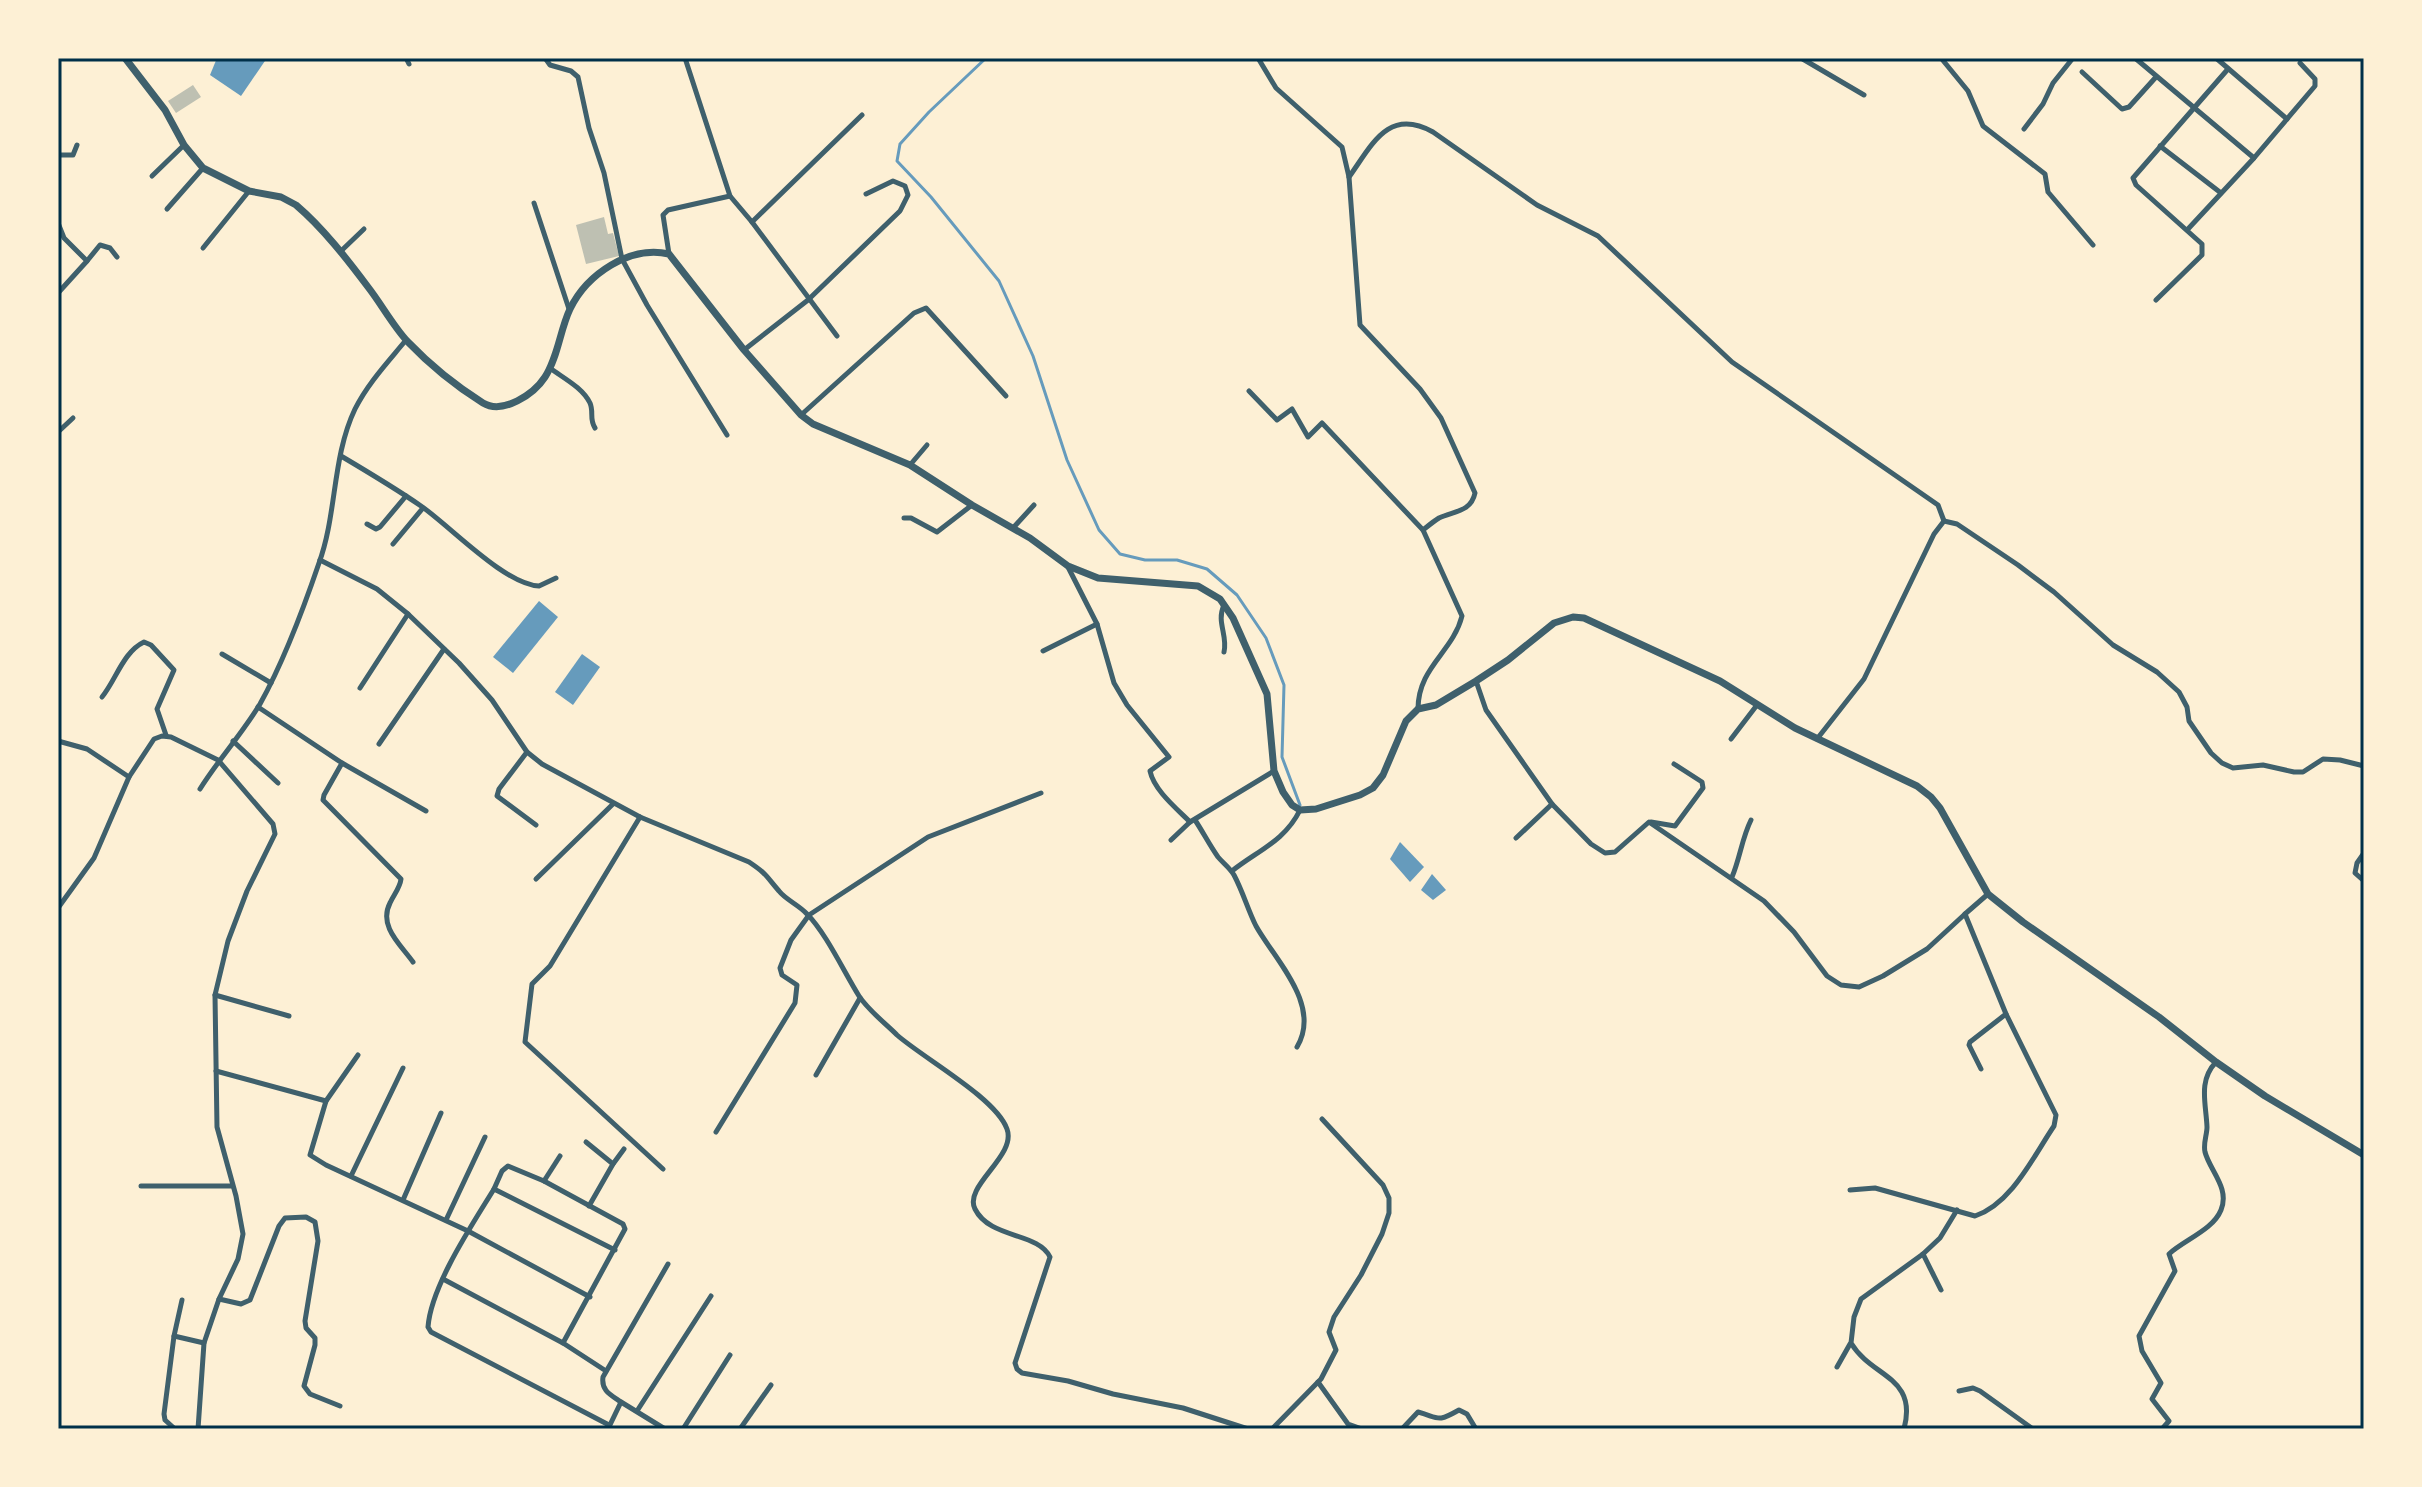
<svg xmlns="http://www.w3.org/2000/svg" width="2422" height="1487" viewBox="0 0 2422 1487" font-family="'Public Sans',sans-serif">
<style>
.water{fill:#669bbc}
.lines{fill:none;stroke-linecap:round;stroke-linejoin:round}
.stream{stroke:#669bbc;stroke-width:3}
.building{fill:#bec0b2}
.minor{stroke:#3f606c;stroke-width:5}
.tertiary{stroke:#3f606c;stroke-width:7}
.neatline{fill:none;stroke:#003049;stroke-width:3}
</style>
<rect width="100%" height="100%" fill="#fdf0d5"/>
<g class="water">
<polygon points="217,58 267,58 241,96 210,75"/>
<polygon points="539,601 558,617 513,673 493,657"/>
<polygon points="582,654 600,667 573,705 555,692"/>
<polygon points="1400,842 1424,867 1410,882 1390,859"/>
<polygon points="1432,874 1446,890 1433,900 1421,890"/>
</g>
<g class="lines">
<polyline class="stream" points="986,58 929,112 900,144 897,161 931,197 999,281 1033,356 1067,460 1099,530 1120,554 1145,560 1177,560 1207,569 1237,595 1266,638 1284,685 1282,757 1300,805"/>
</g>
<g class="building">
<polygon points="193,85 201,97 176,113 168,101"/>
<polygon points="604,217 608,234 613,233 619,256 586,264 576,225"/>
</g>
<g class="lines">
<g class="minor">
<polyline points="406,58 409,64"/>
<polyline points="545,58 550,65 571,71 578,77 589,128 604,173 622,259 647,305 727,435"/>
<polyline points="685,58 730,196 752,222 837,336"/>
<path d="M1258,58L1276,88L1342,147L1349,177L1360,325L1420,389L1441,418L1475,493C1471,512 1454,511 1439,518C1434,521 1428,526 1423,530L1462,616C1453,652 1418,667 1418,709"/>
<polyline points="1801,58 1864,95"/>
<polyline points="1941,58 1968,91 1983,126 2045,174 2048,192 2093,245"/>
<polyline points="2135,58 2254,158"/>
<polyline points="2216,58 2287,119"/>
<polyline points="2082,72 2122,109 2129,107 2156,77"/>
<polyline points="2024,129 2043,104 2053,83 2073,58"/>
<polyline points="2160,146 2221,193"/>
<polyline points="58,155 73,155 77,145"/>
<polyline points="152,176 184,145"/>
<path d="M1349,177C1372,145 1388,107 1433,132L1537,205L1598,236L1732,362L1938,505L1944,521"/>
<polyline points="534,203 569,309"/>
<polyline points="167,209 203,168"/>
<polyline points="752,222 862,115"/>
<polyline points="58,223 64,238 87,261 58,293"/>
<polyline points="2188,229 2254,158 2315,86 2315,79 2300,63"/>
<polyline points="203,248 249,191"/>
<polyline points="340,252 364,229"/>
<polyline points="669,254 663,215 668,210 730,196"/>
<polyline points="87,261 100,245 110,248 117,257"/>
<polyline points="2156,300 2202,255 2202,244 2136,185 2133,178 2228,69"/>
<polyline points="744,350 808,300 900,211 908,195 905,186 893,181 866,194"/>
<path d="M550,368C563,378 582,387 590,403C594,412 589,419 595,428"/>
<polyline points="1249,391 1277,420 1292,409 1308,437 1322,423 1423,530"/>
<polyline points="801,415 914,313 926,308 1006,396"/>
<polyline points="58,432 73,418"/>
<path d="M341,456C368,472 395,488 421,506C450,526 504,584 539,586L556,578"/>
<polyline points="910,465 927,445"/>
<polyline points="904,518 911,518 937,532 972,505"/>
<polyline points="1944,521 1957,524 2018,565 2054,592 2113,645 2157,672 2179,692 2187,707 2189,721 2211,753 2222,763 2233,768 2263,765 2294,772 2303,772 2323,759 2340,760 2364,766"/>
<polyline points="367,524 376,529 380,527 406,496"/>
<polyline points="1013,528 1034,505"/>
<polyline points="393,544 423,508"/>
<path d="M320,560L377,589L408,614L459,663L492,700L527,752L542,764L640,817L749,862C767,874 766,876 779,891C786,900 799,905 807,914C826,933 844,972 859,996C868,1010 885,1023 897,1035C923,1058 996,1098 1007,1129C1017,1156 963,1186 975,1209C990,1239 1038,1232 1050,1257L1015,1363L1017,1369L1022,1373L1068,1381L1113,1394L1183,1408L1248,1429"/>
<path d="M1068,567L1097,624L1114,683L1127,705L1169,757L1150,771C1154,790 1176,808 1190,822"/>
<polyline points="1043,651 1097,624"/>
<path d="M1224,652C1228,635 1216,622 1224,605"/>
<polyline points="222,654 271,683"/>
<polyline points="1476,681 1486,710 1552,804"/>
<polyline points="360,688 408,614"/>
<path d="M102,697C116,680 123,652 144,642L151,645L174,670L157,709L166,735"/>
<path d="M258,707L342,763L324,795L323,800L401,879C400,888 394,894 390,903C378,926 401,945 413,962"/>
<polyline points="1731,739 1757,705"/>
<polyline points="1817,739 1864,679 1934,534 1944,521"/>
<polyline points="58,741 87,749 129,777 154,739 162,736 171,737 218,760 273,824 275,834 247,891 228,941 215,995 217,1127 236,1196 243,1234 238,1259 219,1299 204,1343 198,1429"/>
<polyline points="233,741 278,783"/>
<polyline points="379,744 444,649"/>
<polyline points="527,752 499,789 497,796 536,825"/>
<polyline points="342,763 426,811"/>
<path d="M200,789C218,760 242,734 260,704C284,661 303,610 319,563C337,514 332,457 355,409C368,383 388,362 406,340"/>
<polyline points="640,817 550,966 532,984 525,1042 663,1169"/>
<path d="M1195,820C1203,832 1210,846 1218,857C1223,863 1230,868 1234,875C1243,892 1248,910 1256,926C1275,960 1322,1005 1297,1047"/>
<polyline points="1651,822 1675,826 1703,788 1702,782 1674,764"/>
<polyline points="1516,838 1552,804 1591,844 1605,853 1615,852 1649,822 1764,901 1794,932 1827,976 1841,985 1859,987 1883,976 1927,949 1965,914"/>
<polyline points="1171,840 1190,822 1274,771"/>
<polyline points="2364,853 2357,863 2355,873 2364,881"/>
<path d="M1232,871C1257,851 1285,841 1300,810"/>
<path d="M1732,877C1740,858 1742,838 1751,820"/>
<polyline points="536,879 613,804"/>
<polyline points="58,908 94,858 129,777"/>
<polyline points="215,995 289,1016"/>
<polyline points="358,1055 326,1101 310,1155 326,1165 468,1231 590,1297"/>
<polyline points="1981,1069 1969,1045 1970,1042 2006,1014"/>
<polyline points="216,1071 326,1101"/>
<polyline points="816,1075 860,998"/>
<polyline points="716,1132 795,1003 797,985 782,975 780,968 791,940 809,915 928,837 1041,793"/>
<polyline points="586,1142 613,1164"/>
<polyline points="351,1176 403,1068"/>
<polyline points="544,1181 560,1156"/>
<polyline points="141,1186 232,1186"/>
<polyline points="494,1189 502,1171 508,1166 544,1181 623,1224 625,1229 563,1343"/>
<path d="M1850,1190L1875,1188L1975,1216C2012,1203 2033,1157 2054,1126L2056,1115L2006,1014L1965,914L1988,894"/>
<polyline points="403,1200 441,1113"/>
<polyline points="589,1206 613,1164 624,1149"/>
<polyline points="446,1220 485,1137"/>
<polyline points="1923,1254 1941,1290"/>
<polyline points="443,1279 563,1343 606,1371"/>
<polyline points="219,1299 241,1304 250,1300 279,1226 285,1218 306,1217 315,1222 318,1241 305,1321 306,1328 315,1338 315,1345 304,1386 310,1394 340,1406"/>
<polyline points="174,1336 204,1343"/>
<polyline points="1837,1367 1850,1344"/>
<polyline points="1318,1382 1348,1424 1362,1429"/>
<polyline points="1959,1391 1973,1388 1980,1391 2033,1429"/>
<path d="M621,1402C611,1395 601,1391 603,1377L668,1264"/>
<polyline points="637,1411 711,1296"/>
<path d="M609,1425L431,1332L428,1327C431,1286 472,1225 494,1189L615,1250"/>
<polyline points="175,1429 165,1420 164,1414 174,1336 182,1300"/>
<polyline points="608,1429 621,1402 665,1429"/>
<polyline points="683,1429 730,1355"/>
<polyline points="740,1429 771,1385"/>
<polyline points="1272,1429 1321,1379 1336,1350 1329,1332 1334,1317 1361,1275 1382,1234 1389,1213 1389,1198 1383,1185 1322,1119"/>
<path d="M1402,1429L1418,1412C1440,1418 1436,1423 1459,1410L1467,1414L1476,1429"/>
<path d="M1904,1429C1918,1376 1872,1378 1851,1343L1854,1317L1861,1299L1923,1254L1940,1238L1957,1210"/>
<path d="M2162,1429L2169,1421L2152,1399L2161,1383L2142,1351L2139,1336L2175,1271L2169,1254C2184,1240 2213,1230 2221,1210C2230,1188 2210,1171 2205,1152C2203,1143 2207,1135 2207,1127C2206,1103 2198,1081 2216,1062"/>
</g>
<path class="tertiary" d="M125,58L165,110L184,145L203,168L249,191L281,197L296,205C323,228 347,259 368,287C382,305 393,326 408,342C430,365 456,386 483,403C503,415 534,394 545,377C558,357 560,330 570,309C587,274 630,245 669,254L744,350L801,415L813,424L910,465L972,505L1030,538L1068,566L1098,578L1198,586L1220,599L1233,618L1267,694L1274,771L1283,792L1292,805L1300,810L1316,809L1360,795L1373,788L1383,775L1406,721L1418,709L1436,705L1476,681L1508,660L1554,623L1573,617L1584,618L1720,681L1795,728L1917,786L1931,797L1940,808L1988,894L2023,922L2159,1017L2216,1062L2265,1096L2364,1155"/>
</g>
<rect width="2422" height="1487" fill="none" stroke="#fdf0d5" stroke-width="120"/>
<rect x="60" y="60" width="2302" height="1367" class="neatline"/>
</svg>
